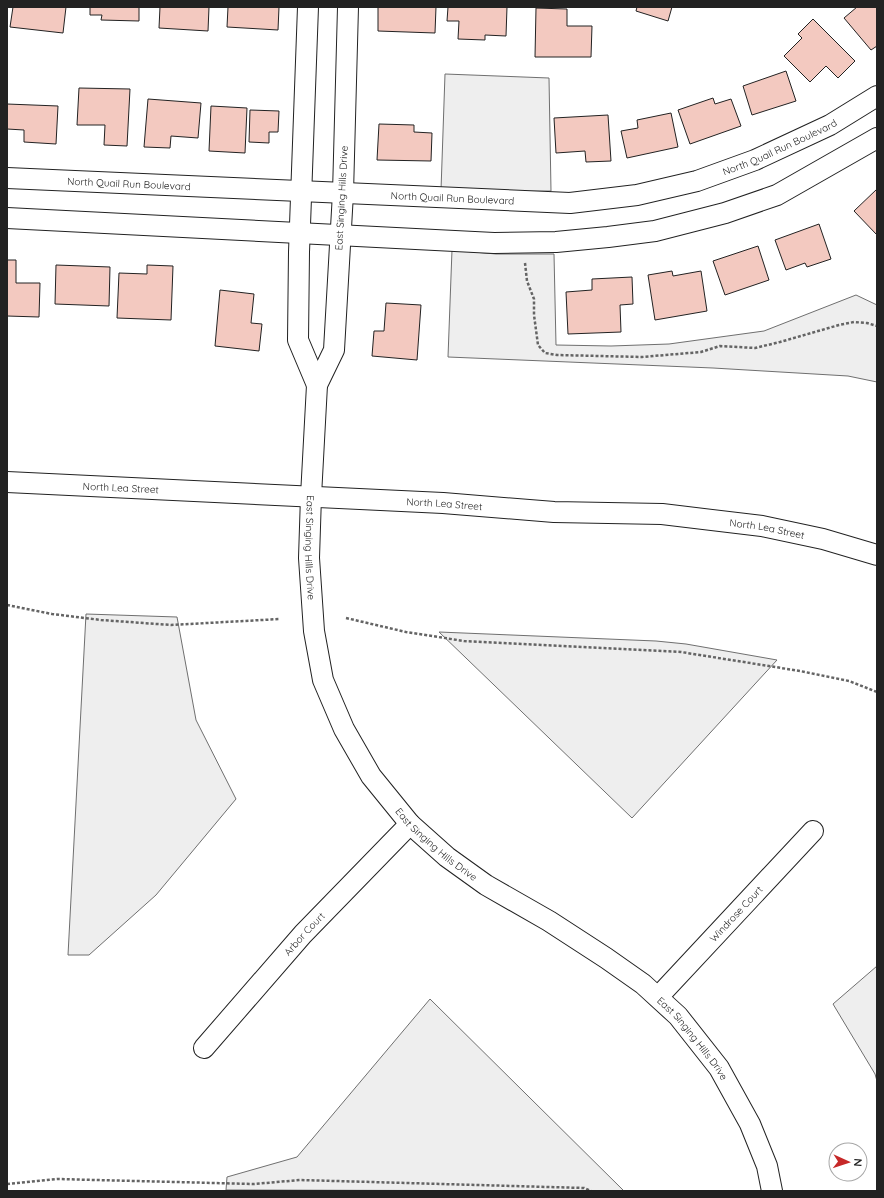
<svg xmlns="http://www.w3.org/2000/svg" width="884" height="1198" viewBox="0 0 884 1198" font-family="Quicksand,sans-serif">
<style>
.green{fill:#eee;stroke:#6f6f6f}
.building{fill:#f3c9c0;stroke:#222}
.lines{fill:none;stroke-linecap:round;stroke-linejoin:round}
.street-casing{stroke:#222;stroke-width:22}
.path{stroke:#646464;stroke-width:2.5;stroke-dasharray:3 2;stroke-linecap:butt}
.street{stroke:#fff;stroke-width:20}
.labels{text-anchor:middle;stroke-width:3;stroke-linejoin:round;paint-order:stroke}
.street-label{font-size:10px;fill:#222;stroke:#fff}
</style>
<rect width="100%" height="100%" fill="#fff"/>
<g class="green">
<polygon points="445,74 549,78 551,191 489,192 441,190"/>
<polygon points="452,250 496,254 554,254 556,345 611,346 669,344 764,331 856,295 877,305 877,382 848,376 713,368 448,357"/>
<polygon points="86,614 177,617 196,720 236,799 156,895 89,955 68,955"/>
<polygon points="439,632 656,641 686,644 777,660 632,818"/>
<polygon points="877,966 877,1081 875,1074 833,1004"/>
<polygon points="430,999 624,1191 226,1190 227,1177 297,1157"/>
</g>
<g class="building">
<polygon points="13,7 66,7 63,33 10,27"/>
<polygon points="90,7 139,7 139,21 101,20 102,15 90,15"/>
<polygon points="160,7 209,7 208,31 159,28"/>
<polygon points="228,7 279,7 278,30 227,27"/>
<polygon points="378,7 436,7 435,33 378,31"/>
<polygon points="448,7 507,7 506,36 485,35 485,40 458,39 459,21 447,21"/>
<polygon points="637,7 672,7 668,21 636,11"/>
<polygon points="857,7 877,7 877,46 871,50 844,18"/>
<polygon points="536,8 567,9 567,26 592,26 591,57 535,57"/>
<polygon points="813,19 855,61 838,78 826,66 810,82 784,56 802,38 798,34"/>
<polygon points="786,71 796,101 752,115 743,86"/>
<polygon points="79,88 130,89 127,146 104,145 105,125 77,125"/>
<polygon points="713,98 715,104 731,99 741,126 690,144 678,110"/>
<polygon points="148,99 201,103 198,138 171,136 170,148 144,147"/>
<polygon points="7,104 58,106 56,144 24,142 24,130 7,129"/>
<polygon points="211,106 247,108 245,153 209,151"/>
<polygon points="250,110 279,111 278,132 269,132 269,143 249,142"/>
<polygon points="671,113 678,147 627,158 621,131 638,128 637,120"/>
<polygon points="608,115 611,161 586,162 585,151 556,153 554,118"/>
<polygon points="379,124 414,125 414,132 432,133 431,161 377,160"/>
<polygon points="877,189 877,235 854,211"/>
<polygon points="819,224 831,259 807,267 805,263 786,270 775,240"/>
<polygon points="758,246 769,280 725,295 713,261"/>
<polygon points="7,260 16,260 16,283 40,283 39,317 7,316"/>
<polygon points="56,265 110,267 109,306 55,304"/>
<polygon points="147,265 173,266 171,320 117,318 119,273 147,274"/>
<polygon points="672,271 673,276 701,271 707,311 655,320 648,275"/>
<polygon points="632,277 633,304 620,305 621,332 568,334 566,292 592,290 592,279"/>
<polygon points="220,290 254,294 251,323 262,324 259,351 215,346"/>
<polygon points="386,303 421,305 417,360 372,356 374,331 384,331"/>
</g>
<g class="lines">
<defs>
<g id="street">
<polyline points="308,7 299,252 298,340 317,385"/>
<path id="s1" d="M348,7L343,193L334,350L317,385L311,496L309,558L314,631L323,680L344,729L371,776L410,824L447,857L486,885L549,921L606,958L643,984L678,1016L719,1068L750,1124L767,1166L772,1191"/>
<path id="s2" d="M7,178L570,203L637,195L697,181L755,160L830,125L877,96"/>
<polyline points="7,218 494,243 556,242 608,237 655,231 725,213 777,195 877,138"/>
<path id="s3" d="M7,482L443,503L554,512L662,514L762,526L823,539L877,555"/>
<path id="s4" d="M658,997L813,831"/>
<path id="s5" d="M204,1048L303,934L410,824"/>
</g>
</defs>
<use href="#street" class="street-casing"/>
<g class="path">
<polyline points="525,263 527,281 534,299 534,315 538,345 545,353 557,355 642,357 701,352 720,346 755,348 780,342 839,325 854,322 867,323 877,326"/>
<polyline points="7,605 52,614 101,620 171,625 280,619"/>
<polyline points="346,618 406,632 464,641 681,652 800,671 849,681 877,692"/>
<polyline points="7,1184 57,1179 254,1184 300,1180 584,1188 591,1191"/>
</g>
<use href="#street" class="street"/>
</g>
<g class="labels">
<g class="street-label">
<text dy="4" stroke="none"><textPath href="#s2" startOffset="782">North Quail Run Boulevard</textPath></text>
<text dy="4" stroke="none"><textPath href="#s2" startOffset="122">North Quail Run Boulevard</textPath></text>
<text transform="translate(341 198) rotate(-87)" y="4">East Singing Hills Drive</text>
<text dy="4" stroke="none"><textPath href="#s2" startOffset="446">North Quail Run Boulevard</textPath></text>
<text dy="4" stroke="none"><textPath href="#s3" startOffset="114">North Lea Street</textPath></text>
<text dy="4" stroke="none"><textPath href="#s3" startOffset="438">North Lea Street</textPath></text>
<text dy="4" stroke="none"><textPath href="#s3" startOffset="762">North Lea Street</textPath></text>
<text dy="4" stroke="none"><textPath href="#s1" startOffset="545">East Singing Hills Drive</textPath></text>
<text dy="4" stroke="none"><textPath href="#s1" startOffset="881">East Singing Hills Drive</textPath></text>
<text dy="4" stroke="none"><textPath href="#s4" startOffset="114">Windrose Court</textPath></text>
<text dy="4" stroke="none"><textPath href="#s5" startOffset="152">Arbor Court</textPath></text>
<text dy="4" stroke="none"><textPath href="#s1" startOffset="1205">East Singing Hills Drive</textPath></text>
</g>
</g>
<rect width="884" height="1198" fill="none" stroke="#222222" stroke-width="16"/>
<g transform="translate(848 1162) rotate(93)"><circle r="19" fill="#ffffff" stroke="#a7a7a7"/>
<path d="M0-3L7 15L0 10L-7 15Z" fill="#c62828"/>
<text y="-6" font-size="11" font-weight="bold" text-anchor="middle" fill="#222222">N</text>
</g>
</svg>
